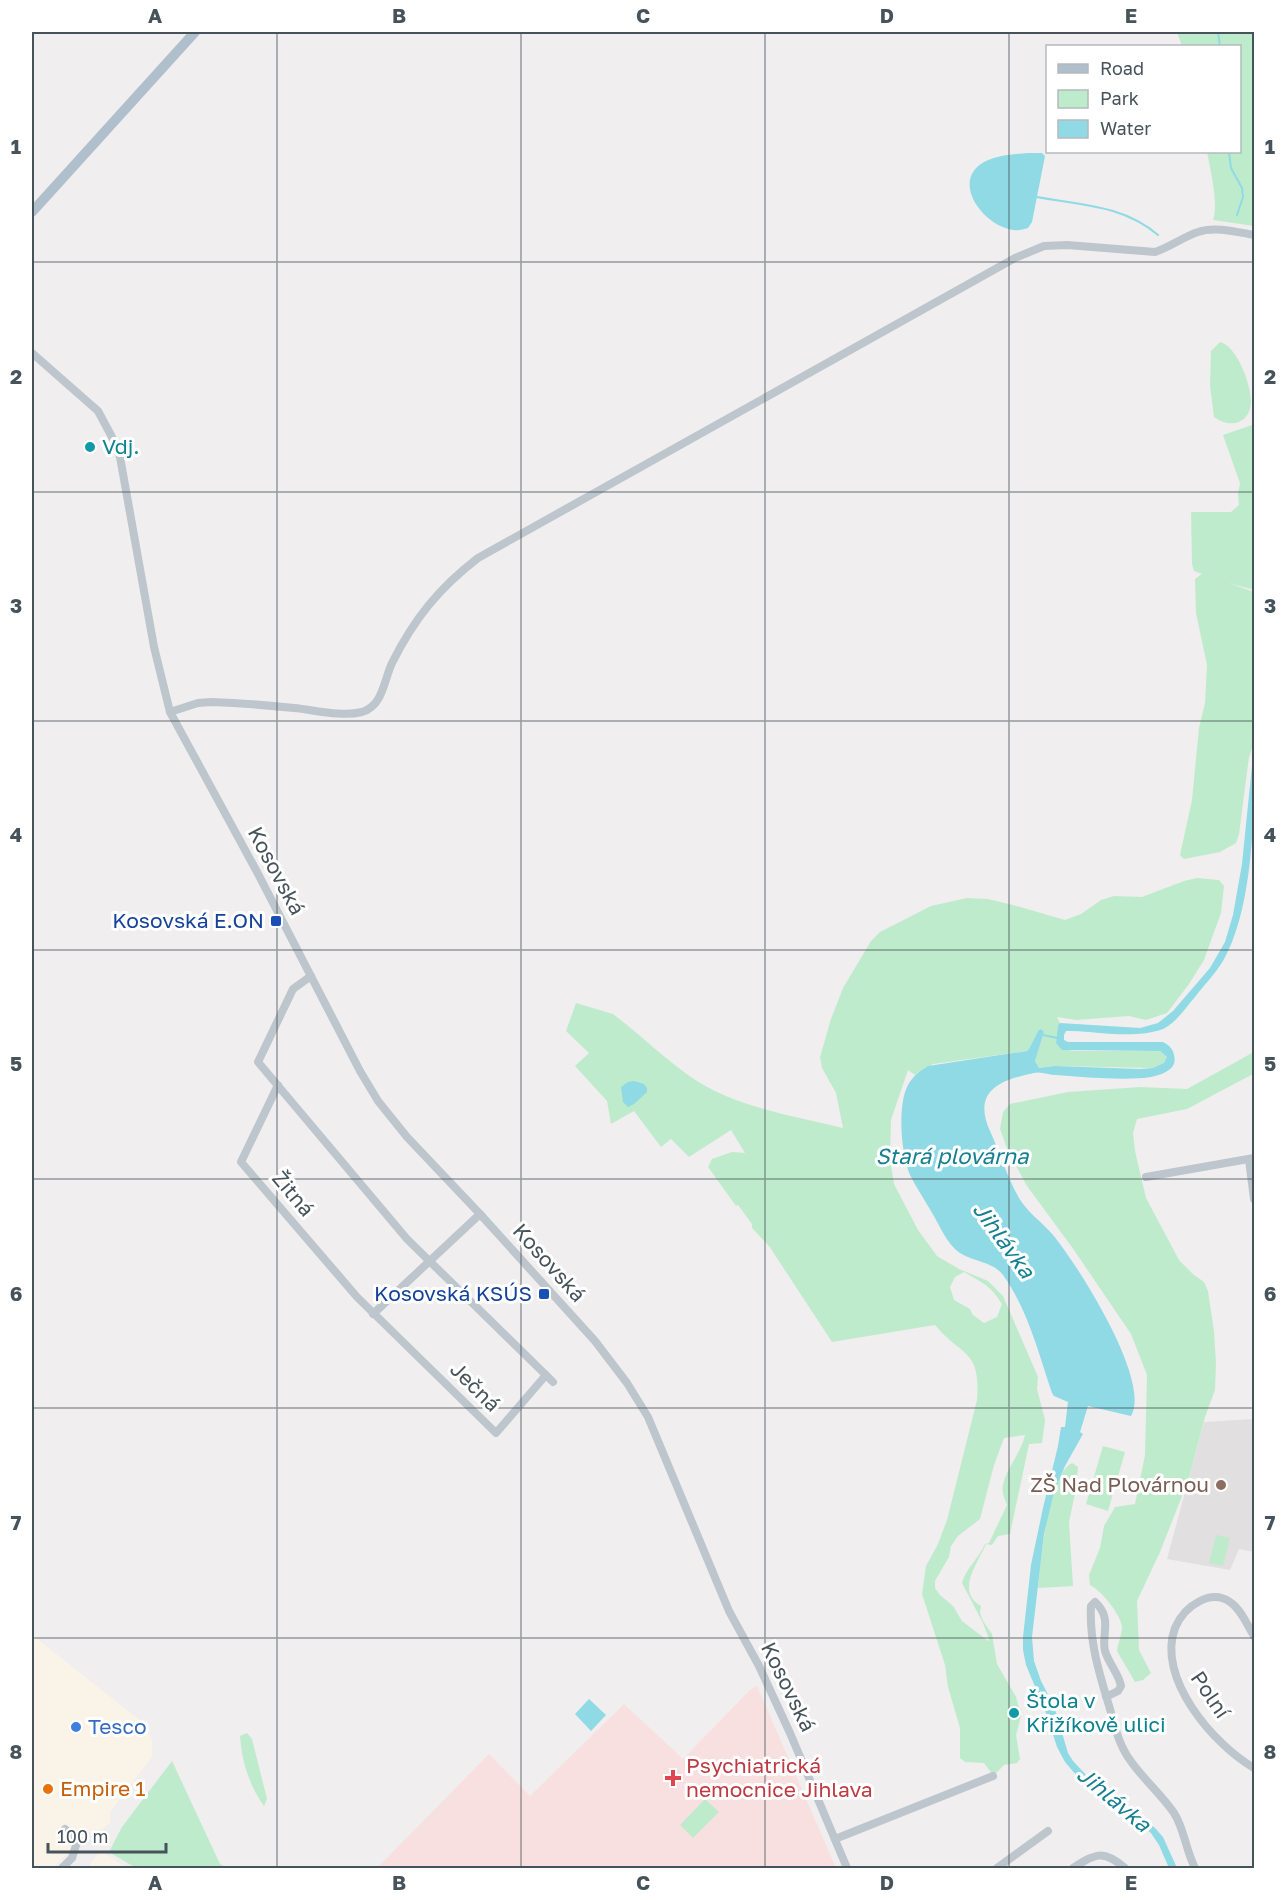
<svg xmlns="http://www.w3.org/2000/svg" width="1286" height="1900" viewBox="0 0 1286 1900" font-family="'Golos Text',sans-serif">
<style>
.commercial{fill:#faf4e8}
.education{fill:#e1dfdf}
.medical{fill:#f9e0e0}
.green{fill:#bfebcd;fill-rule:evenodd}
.water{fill:#8fdae5}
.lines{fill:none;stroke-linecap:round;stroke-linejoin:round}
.stream{stroke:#8fdae5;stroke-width:2}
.minor{stroke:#bdc6cc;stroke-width:8}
.major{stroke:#afbfcb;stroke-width:10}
.grid{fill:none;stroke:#47535a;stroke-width:1.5;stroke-opacity:0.55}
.culture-dot{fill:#0f9aa8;stroke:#fff;stroke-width:2}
.transit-dot{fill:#1a4fb4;stroke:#fff;stroke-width:2}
.education-dot{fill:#8d6e63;stroke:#fff;stroke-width:2}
.shop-dot{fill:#3f7fe0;stroke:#fff;stroke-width:2}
.health-dot{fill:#e0444e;stroke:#fff;stroke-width:2}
.food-dot{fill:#e8710a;stroke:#fff;stroke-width:2}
.labels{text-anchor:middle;stroke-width:6;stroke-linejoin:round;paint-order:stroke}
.culture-label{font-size:21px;fill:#0d838f;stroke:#fff;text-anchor:start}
.street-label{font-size:21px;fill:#47535a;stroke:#fff}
.transit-label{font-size:21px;fill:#164399;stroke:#fff;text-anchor:end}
.education-label{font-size:21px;fill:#785e54;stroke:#fff;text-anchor:end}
.shop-label{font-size:21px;fill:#366cbe;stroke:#fff;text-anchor:start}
.health-label{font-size:21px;fill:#be3a42;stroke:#fff;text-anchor:start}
.food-label{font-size:21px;fill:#c56008;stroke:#fff;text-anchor:start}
.water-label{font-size:22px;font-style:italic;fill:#168090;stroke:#fff}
.neatline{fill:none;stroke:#47535a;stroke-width:2}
.grid-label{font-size:20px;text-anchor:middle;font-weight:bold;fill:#47535a}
</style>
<rect width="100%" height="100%" fill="#f0eeee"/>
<g class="commercial">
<polygon points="32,1630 36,1638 146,1725 152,1740 152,1757 110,1812 110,1822 95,1838 88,1832 53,1868 32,1868"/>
<polygon points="100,1850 121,1864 129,1868 88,1868"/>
</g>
<polygon class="education" points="1254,1419 1254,1552 1239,1549 1230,1570 1167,1559 1204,1422"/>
<polygon class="medical" points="757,1686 836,1868 377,1868 489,1754 530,1796 624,1704 683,1759 750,1690"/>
<g class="green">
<path d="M1177,32H1254V226L1213,220C1219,206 1210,168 1207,152H1240V46H1182Z"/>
<path d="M1220,342C1237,346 1251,385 1251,402C1250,424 1230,429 1214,417L1210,386L1211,351Z"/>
<polygon points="1252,425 1254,431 1254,590 1229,583 1254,592 1254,743 1249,757 1239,834 1236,843 1220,852 1184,859 1180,855 1192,800 1199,728 1205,703 1207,665 1196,613 1195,579 1202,574 1194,571 1192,564 1191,512 1231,512 1239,505 1238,494 1240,483 1223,435"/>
<path d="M1197,878L1219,880L1224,886L1221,913L1204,960L1189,984L1167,1013L1146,1020L1129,1016L1076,1020L1057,1017L1060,1023L1058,1025L1056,1043L1072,1051H1160L1167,1057L1166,1061L1162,1065L1153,1068L1055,1066L1039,1068L1035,1061L1044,1032L1038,1031L1029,1049L1027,1051L933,1064L915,1075L908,1070L891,1120L890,1159L894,1184L918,1230L937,1256L959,1269L988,1281L1003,1296L1038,1377L1037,1389L1045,1420L1042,1443L1029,1444L1010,1534L998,1536L992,1545L986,1544C978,1563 955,1591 981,1606L980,1613L983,1621L992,1634L997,1664L1016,1697L1021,1716L1016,1735L1020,1759L1017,1763L1004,1765L995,1774H992L984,1763L965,1762L960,1758V1728L948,1687L945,1665L922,1594L926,1566L938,1544L947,1520L977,1400C981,1348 961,1357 935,1325L832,1342L769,1246L752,1228V1224L738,1205L736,1206L708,1167L712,1159L732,1152L745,1153L731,1130L689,1157L671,1139L661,1147L634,1111L611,1124L607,1101L575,1066L589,1053L566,1031L576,1003L613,1014C639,1034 662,1056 688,1075C732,1107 791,1115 843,1128L836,1093L822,1068L820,1057L831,1019L843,988L871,941L880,932L931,906L967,898L988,899L1013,905L1065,920L1081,914L1101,900L1114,896L1142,897L1184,881ZM964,1272C983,1283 990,1285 1002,1304L997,1317L984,1323L973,1315L970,1309L954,1300L950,1287L955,1277ZM1025,1435C1021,1453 1006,1469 1003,1485C1001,1492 1005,1499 1007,1505L989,1543L985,1544C979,1558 966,1568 962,1583L983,1623L989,1639L988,1641L962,1621L953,1606L940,1595L935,1588V1581L949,1557L951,1546L958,1536L980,1519L994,1465L1004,1438Z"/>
<path d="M1252,1053H1254L1253,1074L1187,1109L1137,1119L1133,1133L1135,1151L1146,1198L1179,1260L1194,1275L1204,1282L1208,1291L1214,1331L1216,1364L1215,1390L1205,1417L1188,1481L1160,1552L1137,1601L1139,1650L1151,1673L1143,1680L1135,1682L1117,1651C1118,1643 1122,1634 1122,1627C1121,1615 1101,1590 1090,1585L1089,1575L1100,1548L1104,1526L1115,1507L1135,1504L1145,1455L1147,1375L1131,1334L1074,1250L1027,1186L1008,1151L1000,1129L1003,1112L1010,1104L1068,1092L1140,1087L1187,1089Z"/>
<polygon points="1103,1446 1125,1452 1108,1511 1086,1504"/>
<path d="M1072,1463L1078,1467L1076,1489L1069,1522L1073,1586L1038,1588C1041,1561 1047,1476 1072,1463Z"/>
<polygon points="1216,1535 1230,1538 1223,1566 1209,1563"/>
<path d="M247,1733L252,1739L267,1799L264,1806C249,1785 242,1762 240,1736Z"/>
<polygon points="172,1761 220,1864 227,1868 136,1868 109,1852 122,1827"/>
<polygon points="705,1799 719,1812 693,1838 680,1825"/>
</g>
<g class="water">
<path d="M1028,153H1042L1045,156L1032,222L1028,228C1024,229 1018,231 1014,230C984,227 948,180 986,161C999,155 1015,154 1028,153Z"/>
<path d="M1254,746C1255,808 1254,907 1223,961C1215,974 1204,985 1195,997C1186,1007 1176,1023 1163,1029C1135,1039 1101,1032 1072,1031H1066L1064,1035V1040L1068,1042H1163C1169,1045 1173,1049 1174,1055C1179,1072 1155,1077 1142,1078C1114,1080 1084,1077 1056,1075C1049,1075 1040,1071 1034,1073C1000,1080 972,1091 990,1131C1000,1153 1007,1177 1019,1198C1027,1212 1042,1222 1053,1235C1077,1264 1152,1381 1131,1416L1088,1406L1080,1432L1083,1434L1065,1466L1054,1492L1050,1509L1044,1534L1032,1637L1034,1661L1041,1681L1054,1706L1068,1753L1073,1761L1088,1777L1155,1828L1163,1837L1177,1868H1169L1159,1845L1151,1833L1089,1790L1065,1762L1057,1747L1046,1713L1026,1665L1023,1650V1637L1031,1565L1043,1508L1058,1446L1061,1427H1065L1068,1402L1054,1396L1052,1393C1038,1352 1028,1310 1003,1275C992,1260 968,1262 955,1249C944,1238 939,1224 931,1211C924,1199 916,1187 910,1175C901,1154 897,1105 908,1085C913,1076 920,1071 928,1066L1027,1051L1029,1049L1038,1031L1041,1029L1044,1032L1035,1061L1039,1068L1055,1066L1140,1069L1153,1068L1164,1063L1167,1057L1160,1051L1062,1050L1056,1043L1058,1025L1060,1023L1140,1028L1158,1023L1173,1011L1210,968L1225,942L1233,915L1242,864Z"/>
<polygon points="634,1081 644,1084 647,1088 647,1092 634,1104 628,1107 623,1102 621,1087 628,1082"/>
<polygon points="589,1699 606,1715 591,1731 575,1714"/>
</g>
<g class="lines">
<g class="stream">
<polyline points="1218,32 1220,46"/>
<polyline points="1229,152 1231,168 1242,188 1243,197 1237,215"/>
<path d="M1037,197C1080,205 1123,205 1158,235"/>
<polyline points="1043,1035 1057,1038"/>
</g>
<g class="minor">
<polyline points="32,353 98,411 113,439 120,457 154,647 170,712 256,870 360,1071 378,1101 407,1137 480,1214 595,1341 627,1383 648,1417 729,1611 759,1666 790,1733 847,1868"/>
<path d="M170,712L198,703L211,702C239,703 266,705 294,708C315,710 341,717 362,712C383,706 384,680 392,663C414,619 439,588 478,558L1015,258L1044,246L1067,245L1155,252C1170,247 1183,237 1198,232C1215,226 1237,232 1254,235"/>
<polyline points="311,976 293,989 258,1062 407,1239 553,1382"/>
<polyline points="278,1085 241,1162 357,1297 496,1433 546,1375"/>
<polyline points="1249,1160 1254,1199"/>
<polyline points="1146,1177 1254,1158"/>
<polyline points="373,1314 480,1214"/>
<path d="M1254,1636C1247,1625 1241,1609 1230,1602C1220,1595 1210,1596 1200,1601C1188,1607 1180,1616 1175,1628C1156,1678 1214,1745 1254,1768"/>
<path d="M1106,1697L1118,1691L1121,1686C1119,1674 1109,1664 1105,1651C1101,1635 1113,1618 1095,1602L1091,1606C1089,1642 1100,1676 1110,1709C1115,1727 1119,1745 1130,1760C1143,1779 1162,1795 1174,1813C1184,1828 1186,1851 1195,1868"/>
<polyline points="835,1839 993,1776"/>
<polyline points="62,1868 72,1858 77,1842 65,1829"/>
<polyline points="997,1868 1048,1831"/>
<path d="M1073,1868C1096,1853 1104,1850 1125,1868"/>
</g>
<polyline class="major" points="32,212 195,32"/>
</g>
<path class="grid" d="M277,32V1868M521,32V1868M765,32V1868M1009,32V1868M32,262H1254M32,492H1254M32,721H1254M32,950H1254M32,1179H1254M32,1408H1254M32,1638H1254"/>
<g class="culture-dot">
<circle cx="90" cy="447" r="6"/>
<circle cx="1014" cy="1713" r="6"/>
</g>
<g class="transit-dot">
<rect x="270" y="915" width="12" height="12" rx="3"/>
<rect x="538" y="1288" width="12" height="12" rx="3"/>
</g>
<circle class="education-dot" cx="1221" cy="1485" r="6"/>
<circle class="shop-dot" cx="76" cy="1727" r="6"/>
<path class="health-dot" d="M670 1769h6v6h6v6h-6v6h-6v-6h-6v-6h6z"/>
<circle class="food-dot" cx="48" cy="1789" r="6"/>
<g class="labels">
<g class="culture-label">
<text x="102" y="454">Vdj.</text>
<text x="1026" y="1708">Štola v<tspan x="1026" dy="24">Křižíkově ulici</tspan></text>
</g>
<g class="street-label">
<text transform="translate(276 871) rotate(62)" y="7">Kosovská</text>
<text transform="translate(293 1194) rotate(50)" y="7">Žitná</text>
<text transform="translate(549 1263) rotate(48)" y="7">Kosovská</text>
<text transform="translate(475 1387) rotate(45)" y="7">Ječná</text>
<text transform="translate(788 1687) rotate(64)" y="7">Kosovská</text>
<text transform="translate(1210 1695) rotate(56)" y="7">Polní</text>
</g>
<g class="transit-label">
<text x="264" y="928">Kosovská E.ON</text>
<text x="532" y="1301">Kosovská KSÚS</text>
</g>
<g class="education-label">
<text x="1209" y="1492">ZŠ Nad Plovárnou</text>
</g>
<g class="shop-label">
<text x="88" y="1734">Tesco</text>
</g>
<g class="health-label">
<text x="686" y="1773">Psychiatrická<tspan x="686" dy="24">nemocnice Jihlava</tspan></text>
</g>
<g class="food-label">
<text x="60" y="1796">Empire 1</text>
</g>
<g class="water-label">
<text x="952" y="1164">Stará plovárna</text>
<text transform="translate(1004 1240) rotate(54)" y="8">Jihlávka</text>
<text transform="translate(1114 1799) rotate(40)" y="8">Jihlávka</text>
</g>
</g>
<rect width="1286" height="1900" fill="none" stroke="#ffffff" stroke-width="66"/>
<rect x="1046" y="45" width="195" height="108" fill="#ffffff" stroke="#b5babd" stroke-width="1.5"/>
<rect x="1058" y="64" width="30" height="9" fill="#afbfcb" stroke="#b5babd" stroke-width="1.5"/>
<text x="1100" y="75" font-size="18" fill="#47535a">Road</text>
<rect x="1058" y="90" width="30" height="18" fill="#bfebcd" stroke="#b5babd" stroke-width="1.5"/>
<text x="1100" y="105" font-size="18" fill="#47535a">Park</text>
<rect x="1058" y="120" width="30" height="18" fill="#8fdae5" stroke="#b5babd" stroke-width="1.5"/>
<text x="1100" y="135" font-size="18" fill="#47535a">Water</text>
<path d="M48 1843v9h118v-9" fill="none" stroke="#47535a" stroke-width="3"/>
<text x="57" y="1843" font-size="18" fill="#47535a" stroke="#ffffff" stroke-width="4.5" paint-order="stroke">100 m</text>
<rect x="33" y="33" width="1220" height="1834" class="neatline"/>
<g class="grid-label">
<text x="155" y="23">A</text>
<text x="399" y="23">B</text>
<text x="643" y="23">C</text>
<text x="887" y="23">D</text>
<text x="1131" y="23">E</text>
<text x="16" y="154">1</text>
<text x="1270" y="154">1</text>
<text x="16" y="384">2</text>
<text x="1270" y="384">2</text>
<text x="16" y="613">3</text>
<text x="1270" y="613">3</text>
<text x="16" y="842">4</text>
<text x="1270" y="842">4</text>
<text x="16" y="1071">5</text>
<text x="1270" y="1071">5</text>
<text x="16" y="1301">6</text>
<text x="1270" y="1301">6</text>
<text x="16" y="1530">7</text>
<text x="1270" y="1530">7</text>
<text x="16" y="1759">8</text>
<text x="1270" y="1759">8</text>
<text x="155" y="1890">A</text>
<text x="399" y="1890">B</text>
<text x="643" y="1890">C</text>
<text x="887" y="1890">D</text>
<text x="1131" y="1890">E</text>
</g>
</svg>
